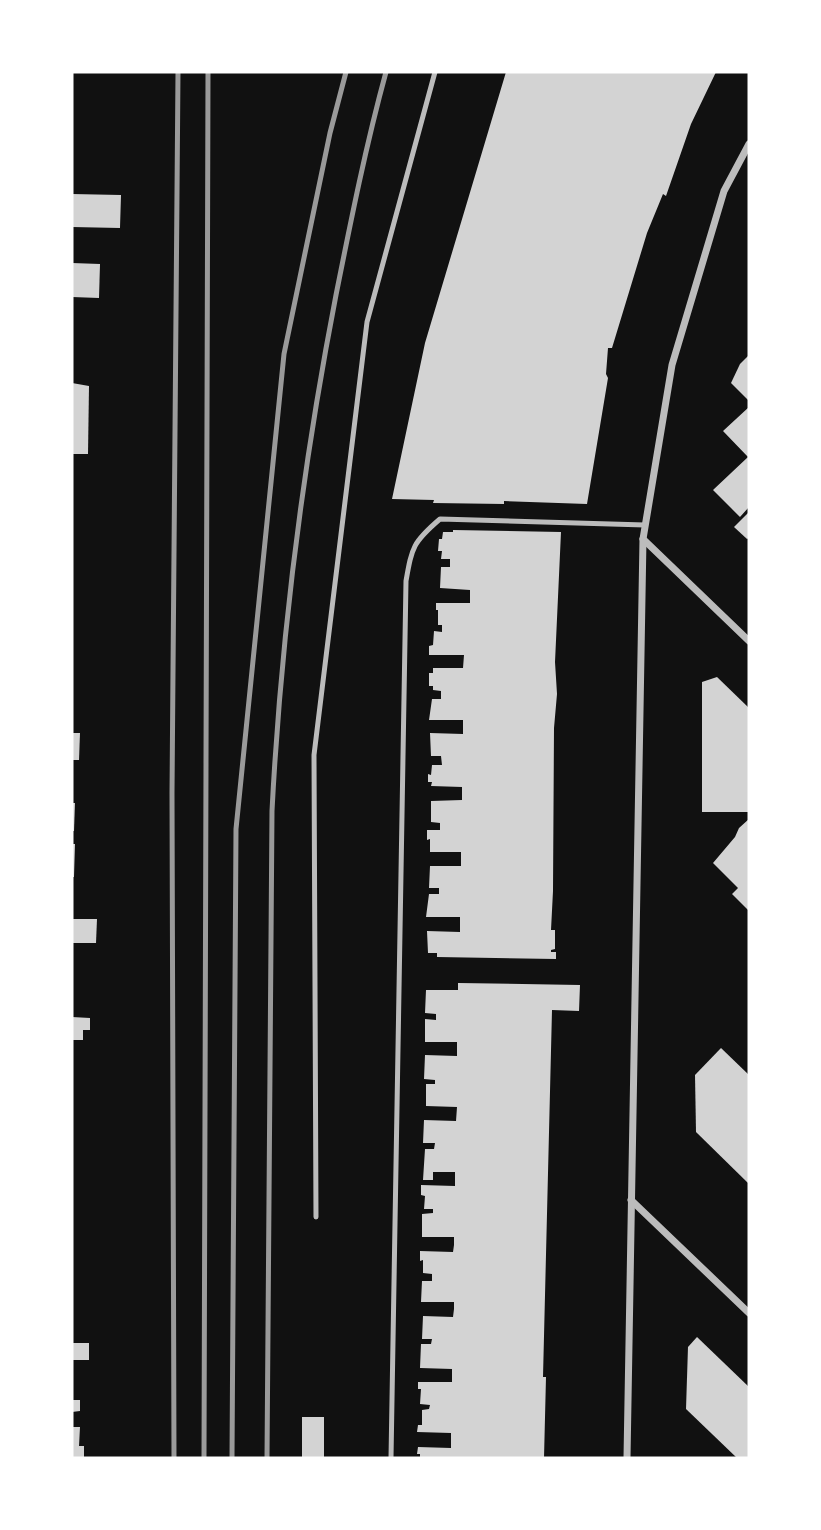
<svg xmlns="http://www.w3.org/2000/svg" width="821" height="1530" viewBox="0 0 821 1530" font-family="'Fira Sans Condensed',sans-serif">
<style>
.building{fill:#d3d3d3}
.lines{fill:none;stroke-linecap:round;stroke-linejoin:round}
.service{stroke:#bcbcbc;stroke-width:5}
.minor{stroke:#bcbcbc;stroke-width:7}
.rail{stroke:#9a9a9a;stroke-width:5}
</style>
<rect width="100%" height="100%" fill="#111"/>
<g class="building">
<polygon points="506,72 716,72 691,124 666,196 663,194 647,233 612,348 608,348 606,374 608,378 587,504 504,501 504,504 433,503 434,500 392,499 425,343"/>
<polygon points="72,194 121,195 120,228 72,227"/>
<polygon points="72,263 100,264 99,298 72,297"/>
<polygon points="749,355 749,401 731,383 740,364"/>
<polygon points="72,383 89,386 88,454 72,454"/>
<polygon points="749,407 749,507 740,517 713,490 748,457 723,431"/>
<polygon points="749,512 749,538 747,539 734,527"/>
<polygon points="453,530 561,532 555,662 557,694 554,728 553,891 551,930 555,930 555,949 551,950 551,952 556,952 556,959 437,957 437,953 428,953 427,931 460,932 460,917 426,917 429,894 439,894 439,888 429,888 430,866 461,866 461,852 430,852 430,839 427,840 427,830 440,830 440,823 431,822 431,801 462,800 462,787 431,786 432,782 428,782 428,774 431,775 432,765 442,765 441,756 431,756 430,733 463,734 463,720 429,720 432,699 441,699 441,691 433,690 433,686 429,686 429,673 433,673 433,668 463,668 464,655 429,655 429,646 433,645 434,631 442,632 442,625 438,625 438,610 436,610 436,603 470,603 470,590 440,588 441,567 450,567 450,559 441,559 442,551 438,551 439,539 442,539 443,532 453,532"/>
<polygon points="717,677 749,708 749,812 702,812 702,682"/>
<polygon points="72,733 80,733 79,760 72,760"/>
<polygon points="72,803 75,803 74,831 72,831"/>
<polygon points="749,819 749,911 732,894 738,888 713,863 735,837 739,828"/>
<polygon points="72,844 75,844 74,877 72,877"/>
<polygon points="72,919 97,919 96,943 72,943"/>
<polygon points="458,983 580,985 579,1011 552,1010 543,1377 546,1377 544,1458 420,1458 420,1454 417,1454 418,1447 451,1448 451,1433 417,1432 418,1425 422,1425 422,1410 429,1409 430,1405 420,1404 421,1389 418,1389 418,1382 452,1382 452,1369 420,1368 421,1344 431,1344 432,1339 422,1339 423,1316 453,1317 454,1309 454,1302 421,1302 422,1281 432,1281 432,1274 423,1273 423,1260 420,1261 420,1251 453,1252 454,1245 454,1237 422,1237 422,1214 433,1213 433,1209 424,1209 425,1196 421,1195 421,1185 455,1186 455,1172 433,1172 433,1180 423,1180 425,1149 434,1149 435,1143 423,1143 424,1120 456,1121 457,1107 426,1106 426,1084 435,1084 435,1080 424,1079 425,1055 457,1056 457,1042 425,1042 425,1019 436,1020 436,1014 425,1013 426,990 458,990"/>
<polygon points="72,1017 90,1018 90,1030 83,1030 83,1040 72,1040"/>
<polygon points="721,1048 749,1075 749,1184 696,1132 695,1075"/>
<polygon points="697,1337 749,1387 749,1458 737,1458 686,1409 688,1347"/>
<rect x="72" y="1343" width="17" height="17"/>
<polygon points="72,1400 80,1400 80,1411 72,1412"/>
<rect x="302" y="1417" width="22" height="41"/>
<polygon points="72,1427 80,1427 79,1446 84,1446 84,1458 72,1458"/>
</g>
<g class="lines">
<g class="service">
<polyline points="316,1217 314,755 367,322 435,72"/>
<path d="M391,1458L406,581C412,547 413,542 440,519L645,525"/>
</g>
<g class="minor">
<polyline points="643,539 749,641"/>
<polyline points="631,1200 749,1313"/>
<polyline points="627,1458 643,539 672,365 724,191 749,144"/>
</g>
<g class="rail">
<polyline points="174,1458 172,793 178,72"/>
<polyline points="204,1458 208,72"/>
<polyline points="232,1458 236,829 284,354 330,133 346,72"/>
<path d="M267,1458L272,811C281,637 303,465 336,295C351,220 366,145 386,72"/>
</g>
</g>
<rect width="821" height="1530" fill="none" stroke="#ffffff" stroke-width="147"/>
</svg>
